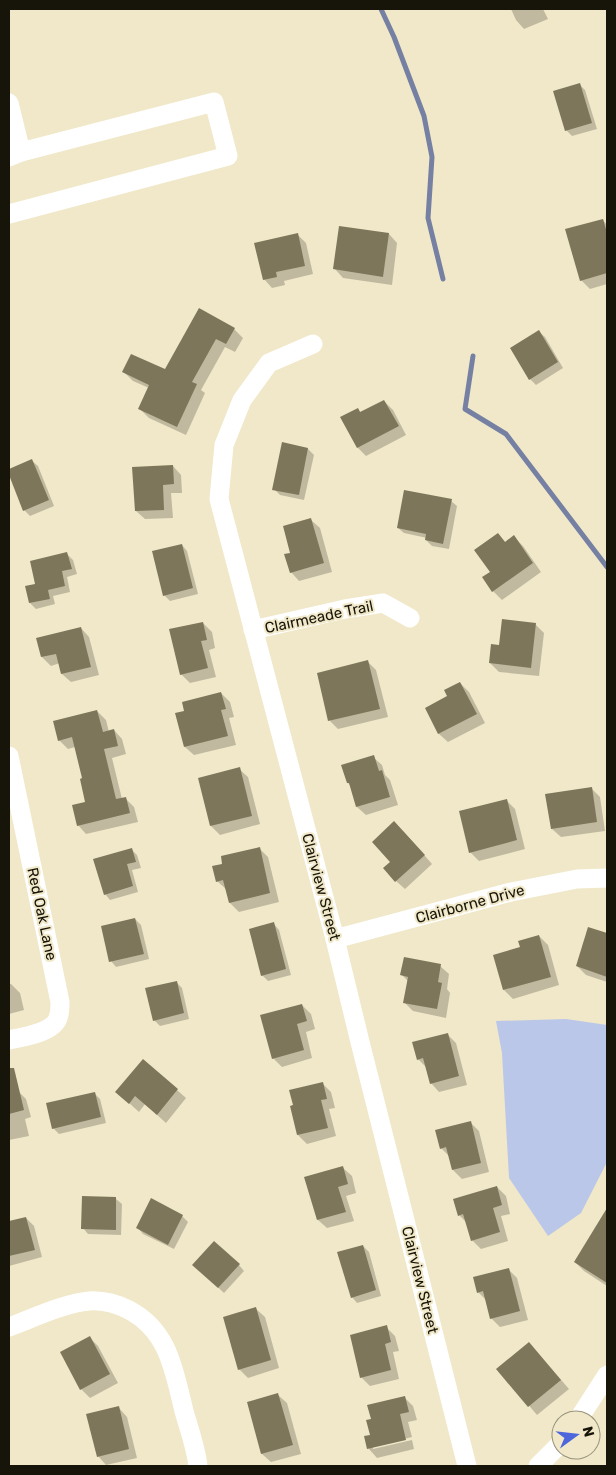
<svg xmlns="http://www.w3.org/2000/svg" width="616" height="1475" viewBox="0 0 616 1475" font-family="Rubik,sans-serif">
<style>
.green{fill:#bbc7e9}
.shadow{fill:#0003}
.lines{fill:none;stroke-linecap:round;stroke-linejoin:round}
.stream{stroke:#7580a3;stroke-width:5}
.building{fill:#7d765a}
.minor{stroke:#fff;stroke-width:19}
.labels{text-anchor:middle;stroke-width:4;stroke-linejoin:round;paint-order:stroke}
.street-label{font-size:15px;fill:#171409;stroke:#f0e8c8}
</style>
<rect width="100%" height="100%" fill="#f0e8c8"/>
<polygon class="green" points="566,1019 607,1025 607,1162 581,1213 548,1236 509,1178 502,1053 496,1021"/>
<g class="shadow">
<polygon points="511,9 543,9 548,19 524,29 516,20"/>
<polygon points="579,84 585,90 597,129 572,136 566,130"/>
<polygon points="603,220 607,225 607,284 590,289 581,280"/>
<polygon points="297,234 306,243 313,274 284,281 285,285 272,288 264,279"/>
<polygon points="389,234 397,243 392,285 343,278 335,269"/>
<polygon points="199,309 234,329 243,338 235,352 225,347 201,390 205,393 186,435 149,418 140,409 149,388 133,381 124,372 166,371"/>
<polygon points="539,332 545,337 563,368 536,385 530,379"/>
<polygon points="384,401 393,410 406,435 366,456 358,448 358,409 361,413"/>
<polygon points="283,444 308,449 314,455 304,500 280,495 274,489"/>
<polygon points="32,461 38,466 54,506 30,516 24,510 9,470"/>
<polygon points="173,466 181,475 182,493 171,493 173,518 145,519 136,511"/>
<polygon points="451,501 457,506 449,549 432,546 426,540 427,538 404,533 398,528"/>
<polygon points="311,520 320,528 332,572 299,581 291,572 292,554"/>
<polygon points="498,534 506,543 514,537 523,546 541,572 502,600 493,591 491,573"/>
<polygon points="182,545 187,551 198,594 170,601 164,595"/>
<polygon points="67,554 73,560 77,574 67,577 70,592 53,596 55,604 36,609 30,603 26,587 37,585"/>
<polygon points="203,623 212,632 215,648 209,650 216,677 190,683 181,674"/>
<polygon points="535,624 544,633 539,676 499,672 490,663 500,646"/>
<polygon points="81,628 89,637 99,675 71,682 62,674 60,663 51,666 42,657 38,639"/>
<polygon points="368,662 376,670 388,717 338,729 330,721"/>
<polygon points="460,683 469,692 485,723 448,742 439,734 426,709 449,697"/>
<polygon points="221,693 230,702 234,717 229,718 236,745 194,755 185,747 185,712"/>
<polygon points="97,711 106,720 109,732 114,730 122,739 126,754 112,758 122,799 125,798 134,807 138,822 86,834 78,825 86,803 84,779 75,747 68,749 59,740"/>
<polygon points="373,757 382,765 385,775 390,780 398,805 366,815 357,807 351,786 348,783"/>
<polygon points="239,769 248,777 260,824 220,835 211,826"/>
<polygon points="592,789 600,797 605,831 561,837 552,829"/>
<polygon points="506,800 515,809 525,849 479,861 470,852"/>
<polygon points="403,831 432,864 405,889 396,881 392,862"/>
<polygon points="259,848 268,857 279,902 239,912 230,903 227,890 217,881 224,865"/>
<polygon points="131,849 137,855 141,868 132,870 138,892 110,900 105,894"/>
<polygon points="135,919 141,925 149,959 116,967 111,961"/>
<polygon points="274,924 279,930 291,975 268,981 262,975"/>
<polygon points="589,929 607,935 607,982 586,975 577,966"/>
<polygon points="539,936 548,945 559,985 513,999 504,990 521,948"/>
<polygon points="440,966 449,974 447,989 450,993 446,1018 413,1011 404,1002 408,981 402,975"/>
<polygon points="176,982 182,988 189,1019 160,1026 154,1020"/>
<polygon points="9,984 11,984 20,993 24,1010 9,1014"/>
<polygon points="302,1005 311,1014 315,1029 306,1032 312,1058 282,1067 273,1058"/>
<polygon points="447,1034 456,1043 467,1085 439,1092 431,1083 427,1068 418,1059"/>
<polygon points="322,1083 331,1092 335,1108 329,1109 336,1136 307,1144 298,1135 291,1107"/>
<polygon points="177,1090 186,1098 166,1123 145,1104 139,1112 117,1092"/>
<polygon points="19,1092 26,1099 31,1117 25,1119 29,1136 9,1140 9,1095"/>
<polygon points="94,1093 100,1099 106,1123 59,1134 53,1128"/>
<polygon points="470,1122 479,1131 489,1172 462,1179 453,1170 450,1157 441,1148"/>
<polygon points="343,1168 352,1176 356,1193 346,1196 354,1221 327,1228 318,1220"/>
<polygon points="497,1187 506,1196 510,1214 501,1216 508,1241 481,1249 472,1240 467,1223 459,1215"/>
<polygon points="116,1199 122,1204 121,1235 88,1234 83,1228"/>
<polygon points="607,1213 607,1286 584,1271 575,1262 598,1226"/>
<polygon points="182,1216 188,1222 174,1249 143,1234 138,1228"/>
<polygon points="26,1218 34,1226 42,1257 9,1266 9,1222"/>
<polygon points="363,1246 369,1252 381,1296 357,1303 352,1297"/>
<polygon points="194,1265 239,1265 244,1271 224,1293"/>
<polygon points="508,1269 517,1278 528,1320 500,1327 491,1318 486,1300 478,1292"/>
<polygon points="256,1309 265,1317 279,1368 248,1378 239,1369"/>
<polygon points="386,1327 395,1336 399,1351 393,1352 399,1379 370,1386 361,1377"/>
<polygon points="89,1337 98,1346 118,1383 90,1398 81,1389"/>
<polygon points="529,1343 569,1389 537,1415 498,1369"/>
<polygon points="278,1395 287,1403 301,1454 271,1462 262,1454 248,1403"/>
<polygon points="404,1397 413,1406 417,1420 408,1422 412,1437 373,1447 373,1449 412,1440 414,1449 377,1458 369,1449 366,1437 371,1436 372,1420"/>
<polygon points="119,1408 127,1417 137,1458 106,1465 98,1456"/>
</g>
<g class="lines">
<g class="stream">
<polyline points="381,9 394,37 424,116 432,157 428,218 443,279"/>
<polyline points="473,356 465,409 506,434 607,567"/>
</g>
</g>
<g class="building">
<polygon points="580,83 592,123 565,131 553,91"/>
<polygon points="603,219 607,233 607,273 580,281 565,229"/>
<polygon points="339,226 389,233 383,277 333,269"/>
<polygon points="298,233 305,266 276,272 277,277 263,280 254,243"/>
<polygon points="199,308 235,328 226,344 216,339 192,382 197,384 177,427 138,409 149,385 122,372 131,354 165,369"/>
<polygon points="539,330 558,362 529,380 510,348"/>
<polygon points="384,400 399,426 357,448 340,417 358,408 360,412"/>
<polygon points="282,442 308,448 299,495 272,490"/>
<polygon points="32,459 49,500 23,511 9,475 9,469"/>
<polygon points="173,465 174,484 163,485 164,510 135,511 132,467"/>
<polygon points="404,490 452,499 443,544 425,540 426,534 397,528"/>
<polygon points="311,518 324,563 290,573 284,554 290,553 283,526"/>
<polygon points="498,533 505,542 514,535 533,563 492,592 482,577 490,572 474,550"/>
<polygon points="182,544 193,588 163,596 152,551"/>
<polygon points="67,552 72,569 62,571 65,586 48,590 50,599 29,603 25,586 35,584 30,561"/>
<polygon points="502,619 536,623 531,668 489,663 491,644 499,645"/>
<polygon points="203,622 207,640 201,641 208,668 180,675 169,629"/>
<polygon points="81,627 91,667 61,674 56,654 41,657 36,638"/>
<polygon points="368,660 380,709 328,721 317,673"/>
<polygon points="460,682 477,714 438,734 425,708 447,696 444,690"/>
<polygon points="221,692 226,709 221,710 228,736 184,747 175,713 184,711 182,702"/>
<polygon points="97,710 103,732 114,729 118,746 104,749 116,799 126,797 130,813 77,826 72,805 85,802 80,779 82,778 72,737 58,741 53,721"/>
<polygon points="374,755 379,771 382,770 390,797 356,807 349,783 347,783 341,765"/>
<polygon points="240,767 252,816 210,826 198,778"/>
<polygon points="592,787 597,822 551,829 545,794"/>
<polygon points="507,799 517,840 469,853 459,811"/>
<polygon points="394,821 425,855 395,882 383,868 390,862 372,842"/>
<polygon points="260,847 270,893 229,903 223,880 216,882 212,866 222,864 221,856"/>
<polygon points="132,848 136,862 127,864 133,886 104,895 93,859"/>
<polygon points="135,918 144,954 109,962 101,926"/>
<polygon points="274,922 286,969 261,976 249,929"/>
<polygon points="588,927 607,933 607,977 576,966"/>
<polygon points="539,935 551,977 503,990 493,955 520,947 518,941"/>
<polygon points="404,957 441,964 438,982 442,983 437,1009 403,1003 408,977 400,975"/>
<polygon points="177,981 184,1013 153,1021 145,988"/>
<polygon points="302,1004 307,1021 297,1024 304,1050 272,1059 260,1015"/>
<polygon points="448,1033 459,1076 430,1084 423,1058 417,1060 412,1042"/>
<polygon points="143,1059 178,1089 157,1115 135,1096 129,1104 115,1092"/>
<polygon points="9,1068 14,1068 24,1110 9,1114"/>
<polygon points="323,1082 327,1099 321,1100 328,1128 297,1135 290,1106 293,1105 289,1090"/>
<polygon points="95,1092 101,1117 52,1129 46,1103"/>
<polygon points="471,1121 481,1163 452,1170 446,1147 440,1149 435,1130"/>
<polygon points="343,1166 348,1184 338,1187 346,1212 317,1220 304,1177"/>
<polygon points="497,1186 502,1205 493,1208 500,1232 471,1241 463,1214 458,1216 453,1199"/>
<polygon points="82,1196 116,1197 116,1230 81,1229"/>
<polygon points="151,1198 183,1215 168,1245 136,1228"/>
<polygon points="607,1208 607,1283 574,1262"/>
<polygon points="26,1217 35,1250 9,1256 9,1221"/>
<polygon points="214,1241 240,1264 218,1288 192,1265"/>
<polygon points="363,1245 376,1290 351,1298 337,1252"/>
<polygon points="509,1268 520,1311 490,1319 483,1291 477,1293 473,1277"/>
<polygon points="256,1307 271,1360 238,1370 223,1317"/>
<polygon points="387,1325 391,1342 385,1344 391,1370 360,1378 350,1335"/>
<polygon points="90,1336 110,1374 80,1390 60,1352"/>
<polygon points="529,1342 561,1380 528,1407 496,1369"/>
<polygon points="278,1393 293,1445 261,1454 247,1402"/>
<polygon points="405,1396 409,1412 400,1414 406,1440 367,1449 364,1436 370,1435 366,1420 371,1419 367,1405"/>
<polygon points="119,1406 129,1449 97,1457 86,1414"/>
</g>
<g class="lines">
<g class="minor">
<polyline points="9,103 21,152"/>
<polyline points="9,157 21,152 214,102 228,156 9,214"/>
<polyline points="313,344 269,363 242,400 224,445 219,499 335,939 360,1042 467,1466"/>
<polyline points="253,630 345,609 383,603 410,618"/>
<path d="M9,756L60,1002C60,1007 60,1013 58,1018C53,1033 22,1037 9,1040"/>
<polyline points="335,939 511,892 577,879 607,878"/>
<path d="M9,1327C31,1319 65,1303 89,1301C103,1300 117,1304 129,1310C169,1331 174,1371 184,1411C189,1429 196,1448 198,1466"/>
<polyline points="578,1420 607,1375"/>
<polyline points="538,1466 561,1443"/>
</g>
</g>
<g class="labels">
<g class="street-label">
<text transform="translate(319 617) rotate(-12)" y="5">Clairmeade Trail</text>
<text transform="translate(321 887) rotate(75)" y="5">Clairview Street</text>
<text transform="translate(470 904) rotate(-15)" y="5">Clairborne Drive</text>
<text transform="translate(42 914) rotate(78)" y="5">Red Oak Lane</text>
<text transform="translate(420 1280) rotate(76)" y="5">Clairview Street</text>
</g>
</g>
<rect width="616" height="1475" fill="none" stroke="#171409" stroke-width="20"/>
<g transform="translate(576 1435) rotate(75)"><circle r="24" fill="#f0e8c8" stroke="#99937c"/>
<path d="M0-4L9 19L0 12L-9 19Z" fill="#4e66db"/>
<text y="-8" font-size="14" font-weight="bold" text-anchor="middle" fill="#171409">N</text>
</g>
</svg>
